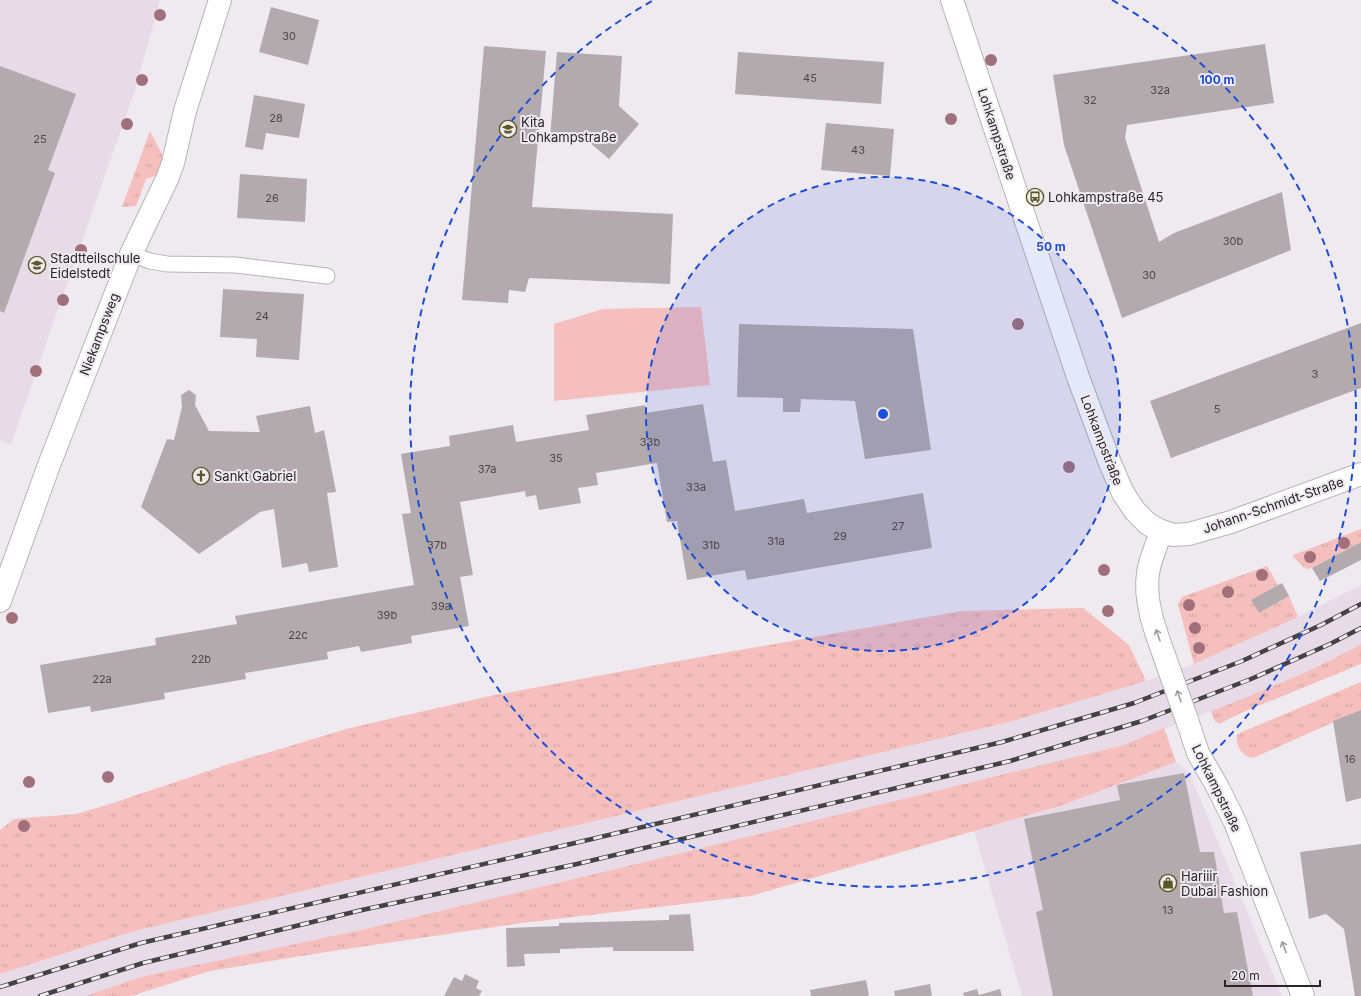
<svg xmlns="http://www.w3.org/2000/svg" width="1361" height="996" viewBox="0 0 1361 996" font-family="Inter,sans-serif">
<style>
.built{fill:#e7dbe8}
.grass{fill:url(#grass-tufts)}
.park{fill:#f5bfbd}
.building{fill:#b3aaad}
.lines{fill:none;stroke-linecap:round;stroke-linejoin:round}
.service-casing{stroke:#b8b2b9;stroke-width:17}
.minor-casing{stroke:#b8b2b9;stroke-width:24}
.tertiary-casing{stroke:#b8b2b9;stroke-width:24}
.service{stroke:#fff;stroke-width:15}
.minor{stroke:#fff;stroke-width:22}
.tertiary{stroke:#fff;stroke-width:22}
.rail-casing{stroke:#454246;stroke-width:4.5}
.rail{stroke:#efe9f0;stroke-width:3;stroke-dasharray:9;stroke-linecap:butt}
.minor-bridge-casing{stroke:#b8b2b9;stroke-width:24;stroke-linecap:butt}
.minor-bridge{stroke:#fff;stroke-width:22}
.tree{fill:#a0717a}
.oneway{stroke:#9f9d9f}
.ring{fill:none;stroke:#1d4ed8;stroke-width:2;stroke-dasharray:7 5}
.labels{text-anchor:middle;stroke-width:4;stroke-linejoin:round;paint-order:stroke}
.number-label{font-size:11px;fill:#4c474a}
.poi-label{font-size:13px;fill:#292629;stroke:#efe9f0;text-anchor:start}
.street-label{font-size:13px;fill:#292629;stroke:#efe9f0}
.centre{fill:#1d4ed8;stroke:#efe9f0;stroke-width:2}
.ring-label{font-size:12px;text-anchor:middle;font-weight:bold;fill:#1d4ed8;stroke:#efe9f0;stroke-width:4;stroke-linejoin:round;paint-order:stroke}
</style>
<defs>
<pattern id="grass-tufts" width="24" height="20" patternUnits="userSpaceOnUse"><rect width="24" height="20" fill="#f5bfbd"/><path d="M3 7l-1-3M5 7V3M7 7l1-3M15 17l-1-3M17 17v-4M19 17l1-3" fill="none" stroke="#d2a4a2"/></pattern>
</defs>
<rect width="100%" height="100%" fill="#efe9f0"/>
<g class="built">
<polygon points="0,0 160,0 135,90 11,444 0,440"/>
<polygon points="1361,585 1361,644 1343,654 1274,686 1124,745 632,865 365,929 140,977 86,996 0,996 0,974 131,932 1013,721 1146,681 1194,664 1298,617"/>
<polygon points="1176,762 1189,772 1282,996 1022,996 974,831 1063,805"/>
</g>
<g class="grass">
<polygon points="150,131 165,160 161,174 146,179 136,206 122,207"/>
<polygon points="1361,529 1361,542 1312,568 1306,569 1293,557 1293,555"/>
<polygon points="1267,566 1278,585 1252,600 1259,613 1289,596 1298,617 1194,664 1178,604 1182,597"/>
<polygon points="1083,608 1129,645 1146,681 1013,721 131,932 0,974 0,830 14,819 76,814 107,805 226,765 350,728 490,696 661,664 962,611"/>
<path d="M1361,644V664L1241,713L1219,724L1214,720L1211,711C1262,691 1313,671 1361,644Z"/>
<path d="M1361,682V710L1253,758C1242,757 1235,745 1237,735L1242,732Z"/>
<polygon points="1164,728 1176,762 1063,805 751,896 522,923 326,952 210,971 131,996 86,996 140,977 365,929 632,865 1124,745"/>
</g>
<polygon class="park" points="701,307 710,385 554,401 554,324 603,309"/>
<g class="building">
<polygon points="271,7 319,20 308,65 259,52"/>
<polygon points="1265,44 1274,103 1127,125 1125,138 1159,242 1174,233 1282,192 1291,250 1122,318 1064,145 1053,75"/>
<polygon points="484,46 546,51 532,207 673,214 670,284 529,278 525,292 509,290 508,303 462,300"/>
<polygon points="557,52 622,56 619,106 639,124 609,159 588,141 550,138"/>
<polygon points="738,52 884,62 881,104 735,94"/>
<polygon points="0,66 76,94 48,170 55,173 4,313 0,311"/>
<polygon points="254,95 305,104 299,138 266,133 263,150 245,147"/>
<polygon points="826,123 894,129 890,176 821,170"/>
<polygon points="240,174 307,179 305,222 237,218"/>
<polygon points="223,289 304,294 299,360 256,357 257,339 220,337"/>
<polygon points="1361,323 1361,388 1171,458 1150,401"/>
<polygon points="739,324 913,329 931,450 865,459 855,401 801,399 800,412 783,412 783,398 737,397"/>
<polygon points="189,390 196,395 195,405 209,431 260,432 256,416 310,406 315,433 324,430 336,492 327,493 338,567 309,572 307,563 282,568 274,509 260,512 199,554 141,507 167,439 174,440 182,407 181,395"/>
<polygon points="703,404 713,462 726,460 735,511 804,499 807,513 923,493 932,548 747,580 745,570 687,580 677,521 667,522 657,463 596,473 598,485 578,488 581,503 539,510 536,495 526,497 525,491 460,502 473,575 460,577 469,626 411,636 412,643 361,652 359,646 327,652 328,659 245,673 246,679 164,693 165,699 91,712 90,706 48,713 40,665 156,645 155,638 237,624 235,616 414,585 402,514 411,513 401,454 450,446 449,436 513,425 516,442 589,430 586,415 645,405 646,413"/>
<polygon points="1361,542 1361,560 1320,581 1312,568"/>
<polygon points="1282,583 1289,596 1259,613 1251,600"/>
<polygon points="1361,710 1361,798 1346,802 1333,721"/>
<polygon points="1184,773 1200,852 1214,852 1224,913 1237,912 1253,996 1053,996 1036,912 1043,910 1024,819 1120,800 1117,785"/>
<polygon points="1361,844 1361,996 1355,996 1344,929 1326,914 1309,919 1300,852"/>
<polygon points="690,914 694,951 613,951 613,947 560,949 560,953 524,954 525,966 507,967 506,928 559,926 559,923 669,920 669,915"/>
<polygon points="465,974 479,981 476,988 482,991 479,996 444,996 454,977 462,981"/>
<polygon points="866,980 869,996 811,996 810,990"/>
<polygon points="930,984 932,996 895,996 894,991"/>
<polygon points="977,989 979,995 1000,989 1002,996 964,996 963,993"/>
</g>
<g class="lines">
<defs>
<polyline id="service" points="131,254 150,261 167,264 235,265 327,276"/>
<g id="minor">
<path d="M1161,531C1157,545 1150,559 1148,573C1143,606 1160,642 1170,672"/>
<polyline points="0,601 49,465 131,254 168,177 173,163 185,111 220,0"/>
<polyline points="1187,720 1198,753 1217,786 1235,822 1303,996"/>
</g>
<polyline id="tertiary" points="952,0 1078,377 1110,463 1123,493 1135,511 1148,524 1161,531 1173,535 1189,534 1231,522 1361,474"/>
</defs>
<use href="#service" class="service-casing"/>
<use href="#minor" class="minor-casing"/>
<use href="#tertiary" class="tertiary-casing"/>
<use href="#service" class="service"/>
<use href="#minor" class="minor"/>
<use href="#tertiary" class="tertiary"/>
<defs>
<g id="rail">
<polyline points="0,987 141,943 575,843 1002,742 1134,703 1242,661 1321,625 1361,604"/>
<polyline points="40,996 143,963 362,910 577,864 1010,761 1142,721 1251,679 1330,644 1361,628"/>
</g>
</defs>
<use href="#rail" class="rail-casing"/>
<use href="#rail" class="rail"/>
<defs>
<polyline id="minor-bridge" points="1170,672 1187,720"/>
</defs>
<use href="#minor-bridge" class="minor-bridge-casing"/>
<use href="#minor-bridge" class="minor-bridge"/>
</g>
<g class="tree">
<circle cx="160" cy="15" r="6"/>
<circle cx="991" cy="60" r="6"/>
<circle cx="142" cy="80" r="6"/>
<circle cx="951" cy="119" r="6"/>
<circle cx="127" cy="124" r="6"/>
<circle cx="81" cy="250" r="6"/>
<circle cx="63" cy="300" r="6"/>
<circle cx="1018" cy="324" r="6"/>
<circle cx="36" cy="371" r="6"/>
<circle cx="1069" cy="467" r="6"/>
<circle cx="1344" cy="543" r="6"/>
<circle cx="1310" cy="557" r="6"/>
<circle cx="1104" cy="570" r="6"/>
<circle cx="1262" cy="575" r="6"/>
<circle cx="1228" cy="592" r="6"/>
<circle cx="1189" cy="605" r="6"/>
<circle cx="1108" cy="611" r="6"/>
<circle cx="12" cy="618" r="6"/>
<circle cx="1195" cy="628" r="6"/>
<circle cx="1199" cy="648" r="6"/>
<circle cx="108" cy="777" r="6"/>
<circle cx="29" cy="782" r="6"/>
<circle cx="24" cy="826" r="6"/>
</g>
<defs><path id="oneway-shaft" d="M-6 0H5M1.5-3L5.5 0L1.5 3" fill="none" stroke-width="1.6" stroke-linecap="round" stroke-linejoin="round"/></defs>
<g class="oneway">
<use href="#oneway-shaft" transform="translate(1158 635) rotate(-109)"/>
<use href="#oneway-shaft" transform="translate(1179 696) rotate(-109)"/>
<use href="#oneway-shaft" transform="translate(1284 947) rotate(-111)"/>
</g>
<circle cx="883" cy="414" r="237" fill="#1d4ed8" fill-opacity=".12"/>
<g class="ring">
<circle cx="883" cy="414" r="237"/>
<path d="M1112 0A473 473 0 1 1 654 0"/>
</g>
<defs>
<symbol id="school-ring" viewBox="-11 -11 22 22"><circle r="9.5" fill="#efe9f0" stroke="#5b5824" stroke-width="1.5"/><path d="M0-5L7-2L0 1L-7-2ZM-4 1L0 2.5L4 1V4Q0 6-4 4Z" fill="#5b5824"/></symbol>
<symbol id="bus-ring" viewBox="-11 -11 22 22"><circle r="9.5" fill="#efe9f0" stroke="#5b5824" stroke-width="1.5"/><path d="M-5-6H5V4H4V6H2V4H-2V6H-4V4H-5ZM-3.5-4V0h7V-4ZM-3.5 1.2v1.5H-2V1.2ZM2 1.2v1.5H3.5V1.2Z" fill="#5b5824"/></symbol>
<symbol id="church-ring" viewBox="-11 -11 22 22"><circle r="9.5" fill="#efe9f0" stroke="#5b5824" stroke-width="1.5"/><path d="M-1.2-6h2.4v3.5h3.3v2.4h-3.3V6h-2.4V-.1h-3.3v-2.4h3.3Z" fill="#5b5824"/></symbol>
<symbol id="shop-ring" viewBox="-11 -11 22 22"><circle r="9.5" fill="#efe9f0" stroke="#5b5824" stroke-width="1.5"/><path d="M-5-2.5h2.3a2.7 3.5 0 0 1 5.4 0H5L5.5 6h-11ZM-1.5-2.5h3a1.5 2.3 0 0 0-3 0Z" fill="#5b5824"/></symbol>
</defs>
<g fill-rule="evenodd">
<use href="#school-ring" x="498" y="119" width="20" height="20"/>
<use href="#bus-ring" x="1025" y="187" width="20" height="20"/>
<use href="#school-ring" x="27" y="255" width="20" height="20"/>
<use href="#church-ring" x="191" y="466" width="20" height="20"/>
<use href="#shop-ring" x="1158" y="873" width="20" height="20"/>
</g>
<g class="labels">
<g class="number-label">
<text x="289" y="40">30</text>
<text x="810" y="82">45</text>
<text x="1160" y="94">32a</text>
<text x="1090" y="104">32</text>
<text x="276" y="122">28</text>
<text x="40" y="143">25</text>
<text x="858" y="154">43</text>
<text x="272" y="202">26</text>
<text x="1233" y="245">30b</text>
<text x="1149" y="279">30</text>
<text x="262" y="320">24</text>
<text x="1315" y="378">3</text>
<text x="1217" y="413">5</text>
<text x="650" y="446">33b</text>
<text x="556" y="462">35</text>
<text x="487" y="473">37a</text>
<text x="696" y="491">33a</text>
<text x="898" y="530">27</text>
<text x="840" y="540">29</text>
<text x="776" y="545">31a</text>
<text x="437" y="549">37b</text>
<text x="711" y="549">31b</text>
<text x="441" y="610">39a</text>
<text x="387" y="619">39b</text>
<text x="298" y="639">22c</text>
<text x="201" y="663">22b</text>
<text x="102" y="683">22a</text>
<text x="1350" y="763">16</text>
<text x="1168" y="914">13</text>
</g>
<g class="poi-label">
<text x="521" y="127">Kita<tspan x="521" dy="15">Lohkampstraße</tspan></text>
<text x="1048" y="202">Lohkampstraße 45</text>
<text x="50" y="263">Stadtteilschule<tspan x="50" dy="15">Eidelstedt</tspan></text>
<text x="214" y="481">Sankt Gabriel</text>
<text x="1181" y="881">Hariiir<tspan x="1181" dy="15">Dubai Fashion</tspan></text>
</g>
<g class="street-label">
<text transform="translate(997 134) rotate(72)" y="5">Lohkampstraße</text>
<text transform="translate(99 334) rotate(-69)" y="5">Niekampsweg</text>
<text transform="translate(1102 440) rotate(69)" y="5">Lohkampstraße</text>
<text transform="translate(1273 505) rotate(-19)" y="5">Johann-Schmidt-Straße</text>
<text transform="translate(1217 788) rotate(64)" y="5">Lohkampstraße</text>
</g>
</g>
<circle cx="883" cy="414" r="6" class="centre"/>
<g class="ring-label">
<text x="1217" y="84">100 m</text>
<text x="1051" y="251">50 m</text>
</g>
<path d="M1225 980v6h95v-6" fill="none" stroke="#292629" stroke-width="2"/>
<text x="1231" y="980" font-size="12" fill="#292629" stroke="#efe9f0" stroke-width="3" paint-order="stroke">20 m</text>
</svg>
